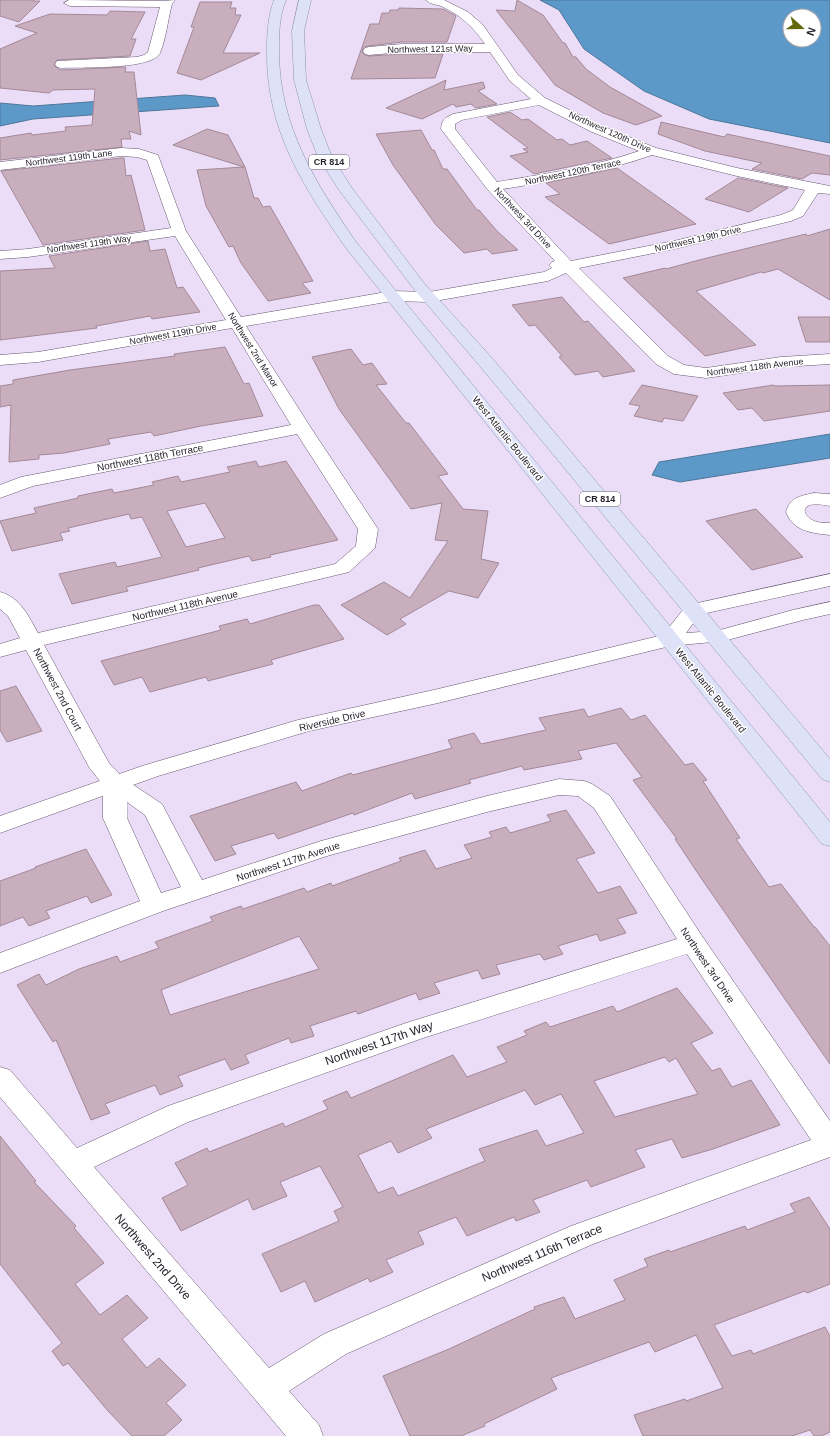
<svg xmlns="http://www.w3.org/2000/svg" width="830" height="1436" viewBox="0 0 830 1436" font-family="Arial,sans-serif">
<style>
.water{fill:#5d99c8;stroke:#4d769a;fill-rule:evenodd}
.building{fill:#c9aebe;stroke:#a38998;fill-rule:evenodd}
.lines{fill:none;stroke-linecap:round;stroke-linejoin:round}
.minor-casing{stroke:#64586e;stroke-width:1}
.tertiary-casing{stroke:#64586e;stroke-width:1}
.primary-casing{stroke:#9093af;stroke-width:1}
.minor{fill:#fff;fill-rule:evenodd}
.tertiary{fill:#fff;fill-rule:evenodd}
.primary{fill:#dde2f9;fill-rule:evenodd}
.labels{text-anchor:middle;stroke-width:3;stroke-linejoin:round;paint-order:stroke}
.far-street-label{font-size:9px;fill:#29232d;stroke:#fff}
.shield{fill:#fff;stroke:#69656c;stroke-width:1}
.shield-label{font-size:9px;font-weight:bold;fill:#29232d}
.street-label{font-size:10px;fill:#29232d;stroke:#fff}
.near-street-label{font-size:12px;fill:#29232d;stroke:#fff}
</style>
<rect width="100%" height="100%" fill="#ebddf7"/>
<g class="water">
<path d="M540,0H830V143L709,119L644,91L584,49L559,10ZM790,16H814V40H790Z"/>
<polygon points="185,95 215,98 219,106 33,119 0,126 0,103 33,106"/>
<polygon points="830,434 830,458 680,482 652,475 659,462"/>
</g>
<g class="building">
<polygon points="0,0 34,0 33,1 40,1 19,22 0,16"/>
<polygon points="517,0 543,15 563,43 565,43 573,57 576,57 586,69 610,87 662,116 636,125 603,113 555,85 496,10 515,11"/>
<polygon points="200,2 232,2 230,8 236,8 235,15 241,15 223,53 260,53 201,80 177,73 194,27 191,27"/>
<polygon points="399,8 443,9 456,16 447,42 402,42 369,46 364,47 362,52 365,55 369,56 402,54 443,54 435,78 351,79 370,24 379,24 382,13 389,13 390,10 398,10"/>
<polygon points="110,11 145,12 131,39 136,39 130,56 57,60 54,65 57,68 61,70 126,67 125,72 134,72 141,135 129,131 131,139 121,139 122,147 0,160 0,138 31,133 32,135 66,131 65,127 92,125 95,89 53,90 49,93 0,88 0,49 37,33 15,26 50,14 107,15"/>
<polygon points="446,80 444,90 483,82 485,88 478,91 497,104 476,108 471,104 456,107 453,104 422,119 386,108"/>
<polygon points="510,112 522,120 528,119 557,140 562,139 570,145 587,141 612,158 534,174 510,156 528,152 523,149 528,148 487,117"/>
<polygon points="661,122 724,137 727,134 830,156 830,175 812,173 802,179 752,169 762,163 705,151 658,134"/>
<polygon points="207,129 228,135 245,167 254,198 258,198 263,207 270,206 313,281 302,283 311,293 268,301 241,263 233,246 229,247 206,206 197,170 244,167 173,145"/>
<polygon points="421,130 432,150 434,150 443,169 447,169 477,210 479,210 497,231 518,250 492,254 487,249 464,253 436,225 393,165 376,134"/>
<polygon points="121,158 124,158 126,176 131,175 145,230 43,245 1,171"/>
<polygon points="617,168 696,224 609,244 545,197 560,194 546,183"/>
<polygon points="738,178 788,188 749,212 705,199"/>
<polygon points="830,229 830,300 778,269 763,273 761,272 696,291 756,345 705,356 623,278 665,268 666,269 699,260 806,234 807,236"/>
<polygon points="148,241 150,251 165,249 177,288 183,287 200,312 152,319 150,316 96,326 97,328 0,340 0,271 55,268 49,256"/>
<polygon points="562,297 584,322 588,321 635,371 603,377 598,371 575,375 559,357 562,356 535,325 529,326 512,305"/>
<polygon points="798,317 830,317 830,342 806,342"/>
<polygon points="225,347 244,384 249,383 263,416 201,426 154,436 151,432 108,439 110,444 64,453 39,455 39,459 9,462 11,405 0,407 0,386 13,384 13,380 70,370 175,356 174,354"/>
<polygon points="351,349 363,365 372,363 387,384 376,385 406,423 409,423 448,474 438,476 463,509 488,511 481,559 499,563 478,598 449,591 400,619 406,624 387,635 341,605 384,582 410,598 448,541 435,540 442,503 411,509 339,409 312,357"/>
<polygon points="642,385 698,396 683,421 664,418 662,422 634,416 640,406 629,404"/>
<polygon points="773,385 775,386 830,385 830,411 764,421 752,408 738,410 723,393"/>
<path d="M256,461L259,467L286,461L338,540L270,555L271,557L252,561L249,556L198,568L199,570L126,587L128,591L72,604L59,574L115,562L117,567L162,557L142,517L131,519L129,514L68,528L70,531L60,533L63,540L12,551L0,521L36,513L34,508L78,498V496L112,489L114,493L154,485L152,482L178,476L181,482L230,472L227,467ZM205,503L225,538L186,547L167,511Z"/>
<polygon points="756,509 803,557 752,570 706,521"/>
<polygon points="314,605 319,605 344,639 271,660 273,664 208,681 206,677 150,692 142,677 114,685 101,661 221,630 219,626 247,619 250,624"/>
<polygon points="16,686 42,731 7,742 0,730 0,691"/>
<polygon points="621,708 631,720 645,715 685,765 693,763 707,780 703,781 740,838 736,839 769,887 781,884 814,927 815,927 830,946 830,1064 701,878 675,839 677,839 633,780 642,777 616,743 578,751 582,759 524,770 522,766 469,780 471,783 415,799 412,793 354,815 353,813 278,839 274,833 231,846 236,854 215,861 190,816 296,782 302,791 351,773 353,775 452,748 448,740 474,733 481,744 546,730 539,718 584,709 588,717"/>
<path d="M566,810L595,853L576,859L598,893L620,886L637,913L617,919L626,933L600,941L597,934L558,946L563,954L544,960L540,954L496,965L500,974L482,979L478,970L434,983L440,993L419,1000L416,993L358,1014L356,1011L310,1026L314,1036L291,1043L289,1038L245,1055L249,1063L231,1070L225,1059L178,1076L183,1086L160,1095L155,1085L105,1104L110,1113L91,1120L56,1040L53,1042L17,985L39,974L46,985L79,969L117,956L120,962L159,948L155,942L213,921L210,917L241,906L243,909L304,888L307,892L331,883L332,886L401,861L399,858L425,850L436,869L472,858L464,845L492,837L489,832L506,827L510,833L551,821L547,815ZM299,936L319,969L170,1015L161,990Z"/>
<polygon points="86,849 112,895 91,903 87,896 46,911 50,918 29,926 23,917 0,926 0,881 36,868 35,867"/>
<path d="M677,988L713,1033L691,1043L712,1071L720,1068L732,1087L751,1080L780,1125L713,1149L682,1158L672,1139L635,1150L645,1167L591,1187L587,1180L533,1200L540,1212L516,1221L514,1217L467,1236L456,1217L418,1232L424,1244L386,1260L393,1272L370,1282L368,1278L315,1302L305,1281L281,1292L262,1254L339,1221L334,1211L343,1207L320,1166L280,1182L287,1196L253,1210L248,1199L181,1231L162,1198L188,1185L175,1163L207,1148L209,1152L283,1123L285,1127L328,1109L323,1101L347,1091L351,1098L453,1055L467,1077L507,1062L497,1047L527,1035L524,1031L546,1022L550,1027L613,1006L617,1012ZM665,1057L669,1062L676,1058L698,1094L615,1117L594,1081ZM525,1090L535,1105L561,1094L584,1133L546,1146L537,1130L479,1149L485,1161L398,1196L393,1187L378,1193L358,1155L391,1141L398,1153L432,1138L426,1129Z"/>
<polygon points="0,1136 36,1181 34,1182 76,1226 74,1228 104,1263 75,1284 100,1315 127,1295 148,1318 122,1339 147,1368 159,1358 186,1385 166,1403 182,1420 164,1436 132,1436 108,1411 68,1363 63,1366 52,1351 62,1343 0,1264"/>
<polygon points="809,1197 830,1229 830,1284 807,1293 805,1291 714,1325 732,1356 751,1350 753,1354 825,1327 830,1336 830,1432 821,1436 814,1436 810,1430 792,1436 643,1436 634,1415 685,1399 686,1401 723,1388 696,1335 655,1352 649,1342 551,1378 557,1389 484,1424 485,1426 461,1436 410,1436 383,1376 449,1349 535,1309 534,1307 564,1297 575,1319 625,1300 614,1280 648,1266 644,1259 669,1250 670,1252 745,1226 747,1230 795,1212 790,1204"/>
</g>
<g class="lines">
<defs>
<g id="minor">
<path d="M69,0L163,1L175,0L172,4C168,19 166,39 160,53C153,70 79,67 61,68L57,67L55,64L57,61L137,57L144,55L148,52L160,7L70,6L64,3Z"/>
<path d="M426,0H444L468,12L483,25L518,75L545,98L602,126L656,148L737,168L830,186V194L818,193L803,216L791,221L674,249L579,268L668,356L684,365L706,368L781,357L830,354V364L781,367L706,378L674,374L656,364L566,273L548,281L429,302L392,301L246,326L311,428L378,529L375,548L349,572L44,645L109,763L123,778L162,804L202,880L321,841L487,796L559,779L584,781L592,784L610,796L702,936L830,1121V1157L593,1244L346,1354L289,1391L319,1425L323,1436H286L0,1097V1067L10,1070L77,1148L168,1106L406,1023L677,939L594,808L578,796L559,795L487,812L327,856L163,911L0,973V953L140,901L103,818V785L89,767L26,650L0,657V644L20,638L8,616L0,609V592C20,597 29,617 38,633L335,564L356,546L358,529L297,434L33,486L0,498V485L21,477L291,425L232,328L38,362L0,365V355L38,352L226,320L175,236L28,257L0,259V251L28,249L171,228L147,160L137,157L121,156L0,170V162L121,148L139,149L158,155L186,231L241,317L392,291L429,292L544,272L552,268L549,265L552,262L555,261L488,190L441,129C442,119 445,118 453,114L531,99L510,81L490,52H402L369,55L365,54L363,51L365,48L369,47L402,44H485C474,28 462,16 443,7C438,4 430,5 426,0ZM539,105L592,132L639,151C593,167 544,174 497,182L455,129V124L462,120ZM652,155L737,176L805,190L793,210L781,215L674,241L571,261L503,189C553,181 604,172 652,155ZM127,802L145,815L181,887L161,893L127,818ZM687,954L811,1140L571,1226L324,1334L269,1368L94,1167L188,1122L423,1038Z"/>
<path d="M814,493L830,494V506C824,505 816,503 810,505C798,510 809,520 817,522C821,523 826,523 830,523V535C811,533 793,531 786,512C790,497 801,496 814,493Z"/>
<polygon points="830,574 830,586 693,616 686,614 683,610 686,606 693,604"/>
<polygon points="830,602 830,614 803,620 716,643 709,641 706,637 709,633 793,610"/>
</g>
<polygon id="tertiary" points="693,604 700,606 703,610 686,633 716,631 723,633 726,637 723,641 670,646 438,703 309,731 158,776 0,833 0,816 142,766 298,720 438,689 663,635 686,606"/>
<g id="primary">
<path d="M274,0H286C279,17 279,33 279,51C279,126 315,182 356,242L830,822V846L822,844L346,248C303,186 266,130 267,51C267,33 268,16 274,0Z"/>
<polygon points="299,0 311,0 304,31 306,80 321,129 332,157 352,188 423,282 491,357 830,759 830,782 822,779 479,365 413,288 339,190 318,157 307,129 294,80 292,31"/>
</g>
</defs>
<use href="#minor" class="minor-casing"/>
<use href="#tertiary" class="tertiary-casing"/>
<use href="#primary" class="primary-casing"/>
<use href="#minor" class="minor"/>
<use href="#tertiary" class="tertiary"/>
<use href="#primary" class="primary"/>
</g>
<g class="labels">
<g class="far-street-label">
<text transform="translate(430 49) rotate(-1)" y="3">Northwest 121st Way</text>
<text transform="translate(610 132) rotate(24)" y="3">Northwest 120th Drive</text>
<text transform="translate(69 158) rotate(-7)" y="3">Northwest 119th Lane</text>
<text transform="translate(573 172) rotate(-12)" y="3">Northwest 120th Terrace</text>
<text transform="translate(523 218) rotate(47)" y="3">Northwest 3rd Drive</text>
<text transform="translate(698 239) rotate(-13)" y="3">Northwest 119th Drive</text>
<text transform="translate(89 244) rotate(-8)" y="3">Northwest 119th Way</text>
<text transform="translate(173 334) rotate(-10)" y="3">Northwest 119th Drive</text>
<text transform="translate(253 350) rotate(58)" y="3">Northwest 2nd Manor</text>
<text transform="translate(755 367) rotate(-7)" y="3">Northwest 118th Avenue</text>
</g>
<g class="shield">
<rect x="309" y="155" width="40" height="14" rx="3"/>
<rect x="580" y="492" width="40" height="14" rx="3"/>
</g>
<g class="shield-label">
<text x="329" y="165">CR 814</text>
<text x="600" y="502">CR 814</text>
</g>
<g class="street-label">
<text transform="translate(508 438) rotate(51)" y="4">West Atlantic Boulevard</text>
<text transform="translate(150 457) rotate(-11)" y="4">Northwest 118th Terrace</text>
<text transform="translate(185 605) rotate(-13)" y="4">Northwest 118th Avenue</text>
<text transform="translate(58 689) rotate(62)" y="4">Northwest 2nd Court</text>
<text transform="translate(711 690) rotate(51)" y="4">West Atlantic Boulevard</text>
<text transform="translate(332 720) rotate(-13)" y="4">Riverside Drive</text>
<text transform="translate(288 861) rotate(-18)" y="4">Northwest 117th Avenue</text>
<text transform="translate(708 965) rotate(56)" y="4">Northwest 3rd Drive</text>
</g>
<g class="near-street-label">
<text transform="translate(379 1043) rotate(-19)" y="4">Northwest 117th Way</text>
<text transform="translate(542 1253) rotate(-23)" y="4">Northwest 116th Terrace</text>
<text transform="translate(153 1257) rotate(49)" y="4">Northwest 2nd Drive</text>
</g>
</g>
<g transform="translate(802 28) rotate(111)"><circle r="19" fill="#ffffff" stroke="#a9a7ab"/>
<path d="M0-3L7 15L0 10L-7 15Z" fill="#636909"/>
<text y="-6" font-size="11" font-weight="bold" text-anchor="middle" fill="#29232d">N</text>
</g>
</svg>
